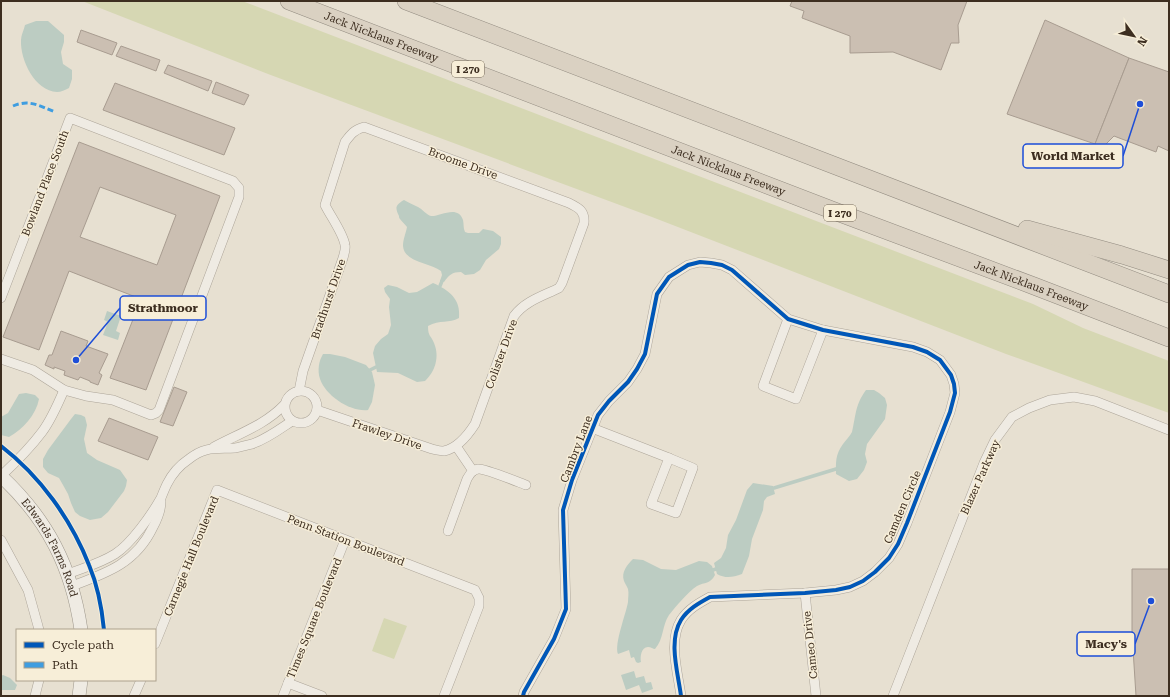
<svg xmlns="http://www.w3.org/2000/svg" width="1170" height="697" viewBox="0 0 1170 697" font-family="'Roboto Serif',serif">
<style>
.green{fill:#d6d7b3}
.water{fill:#bcccc2}
.lines{fill:none;stroke-linecap:round;stroke-linejoin:round}
.stream{stroke:#bcccc2;stroke-width:3.5}
.building{fill:#cbbfb2;stroke:#a89c90;fill-rule:evenodd}
.street-casing{stroke:#ada599;stroke-width:10}
.secondary-casing{stroke:#9c958a;stroke-width:14}
.highway-casing{stroke:#928b80;stroke-width:18}
.street{stroke:#efebe3;stroke-width:9}
.secondary{stroke:#efebe3;stroke-width:13}
.highway{stroke:#dad1c2;stroke-width:17}
.quiet{stroke:#3f9de0;stroke-width:3;stroke-dasharray:6 3;stroke-linecap:butt}
.cycleway-casing{stroke:#f7eed8;stroke-width:6}
.cycleway{stroke:#0057b8;stroke-width:4}
.labels{text-anchor:middle;stroke-width:3;stroke-linejoin:round;paint-order:stroke}
.shield{fill:#f7eed8;stroke:#756857;stroke-width:1}
.shield-label{font-size:10px;font-weight:bold;fill:#3d2e20}
.street-label{font-size:11px;fill:#3d2e20;stroke:#f7eed8}
.leader{fill:none;stroke:#1d4ed8;stroke-width:1.5}
.callout-dot{fill:#1d4ed8;stroke:#f7eed8;stroke-width:1.5}
.callout{fill:#f7eed8;stroke:#1d4ed8;stroke-width:1.5}
.callout-label{font-size:12px;text-anchor:middle;font-weight:bold;fill:#3d2e20}
</style>
<rect width="100%" height="100%" fill="#e7e0d1"/>
<g class="green">
<polygon points="82,1 242,1 1033,304 1083,328 1169,361 1169,413 1006,354 652,217 268,74"/>
<polygon points="384,618 407,626 394,659 372,651"/>
</g>
<g class="water">
<path d="M36,21H48L64,35V42L61,52L63,64L72,70V79L69,88C65,90 61,92 57,92C35,91 20,60 21,40C21,35 24,30 25,25Z"/>
<path d="M404,200C408,202 413,205 418,207C422,209 427,215 431,216C439,217 458,204 463,220C464,224 463,228 465,232L468,233H479L483,229L493,231L501,237V244L499,249L486,260L480,270L474,274L465,275L461,272C452,272 449,275 444,282L440,281L442,275L441,271C430,263 404,262 403,246C403,239 406,233 407,227C405,224 402,222 400,219C399,218 399,217 399,216C395,208 395,205 404,200Z"/>
<path d="M433,283C449,290 461,299 459,318C449,324 440,319 428,326C428,337 431,335 434,343C440,357 435,372 425,381L417,382L398,373L377,372L373,353L375,346L381,339L388,334L391,325L389,307L390,299L385,292L384,288L388,285L397,287L409,293L417,292Z"/>
<polygon points="107,311 121,316 116,331 120,333 118,340 103,335 108,322 104,320"/>
<path d="M323,354H330L345,357L366,365L372,372L375,385L372,402L368,410C350,412 326,396 320,379C317,370 319,361 323,354Z"/>
<path d="M866,390H874L879,393L885,398L887,405L885,419L867,444L865,454L867,462L864,470L857,479L849,481L836,474C836,462 835,455 843,444C846,440 850,436 852,432C856,415 855,405 866,390Z"/>
<path d="M26,393L35,395L39,399C36,415 23,429 9,437L1,435V417L8,413L19,394Z"/>
<polygon points="75,414 81,415 85,417 87,425 84,439 87,453 97,460 120,470 127,480 126,486 124,491 108,512 101,518 90,520 80,516 75,512 71,503 68,494 63,485 59,478 48,473 43,467 43,459 48,450 71,419"/>
<path d="M753,483L773,486L775,494L767,497L764,501L763,510L752,539L749,556L742,574C733,577 726,579 717,574L714,563L721,558L726,548L728,535L736,520L747,490Z"/>
<path d="M633,559L643,560L661,569L676,570L699,561L707,562L712,566L715,575C710,584 705,582 697,586C688,592 676,606 669,615C662,625 664,639 655,649C653,649 651,647 648,647C641,647 640,657 641,662L638,663L636,662L634,657L631,658L629,650L618,654C614,644 626,614 628,602C628,598 629,593 628,589C627,586 625,584 624,581C621,572 627,565 633,559Z"/>
<polygon points="634,671 636,678 644,676 646,683 651,682 653,689 642,693 639,685 626,690 621,675"/>
<polygon points="3,675 10,678 17,685 15,690 1,690 1,676"/>
</g>
<g class="lines">
<g class="stream">
<polyline points="440,286 442,281"/>
<polyline points="370,370 376,367"/>
<polyline points="774,488 836,469"/>
<polyline points="713,570 716,569"/>
</g>
</g>
<g class="building">
<polygon points="792,1 967,1 958,25 959,43 951,43 941,70 893,52 850,53 850,36 802,18 804,11 790,6"/>
<polygon points="1045,20 1129,58 1095,144 1007,114"/>
<polygon points="81,30 117,43 112,55 77,42"/>
<polygon points="121,46 160,60 156,71 116,56"/>
<polygon points="1129,58 1169,72 1169,151 1158,146 1156,152 1114,136 1102,148 1095,144"/>
<polygon points="168,65 212,81 208,91 164,73"/>
<polygon points="216,82 249,95 244,105 212,93"/>
<polygon points="115,83 235,128 224,155 103,110"/>
<path d="M79,142L220,196L146,390L110,378L141,299L69,271L39,350L3,337ZM100,187L176,215L157,265L80,237Z"/>
<polygon points="61,331 88,341 86,346 108,354 99,373 102,375 98,385 90,382 90,381 80,377 78,380 64,375 65,371 54,367 54,369 45,365 49,355 52,355"/>
<polygon points="174,387 187,392 173,426 160,422"/>
<polygon points="109,418 158,437 148,460 98,441"/>
<polygon points="1132,569 1169,569 1169,696 1136,696 1132,633"/>
</g>
<g class="lines">
<defs>
<g id="street">
<polyline points="1,298 70,118 233,181 239,188 239,197 159,410 156,413 151,415 113,400 86,396 64,390 33,370 1,359"/>
<polyline points="788,319 763,386 796,399 823,330"/>
<circle cx="301" cy="407" r="16"/>
<path d="M299,391L303,371L343,258C344,254 346,249 345,245C343,233 331,217 325,205L345,142C351,134 354,130 364,127L569,203C579,208 585,211 584,223L562,283L559,288C543,296 525,301 514,316L475,424C468,435 458,448 444,451C440,451 436,450 432,449L317,410"/>
<polyline points="592,428 669,458"/>
<polyline points="456,446 473,471"/>
<path d="M214,447C238,434 265,425 284,405"/>
<polygon points="669,458 693,468 676,513 651,504"/>
<path d="M1,476C16,462 30,448 42,432C51,420 58,404 64,390"/>
<path d="M448,531L467,479C470,474 472,470 478,469C484,468 518,482 526,485"/>
<polyline points="1,540 28,590 38,626 39,630"/>
<path d="M68,574C83,568 101,563 115,554C131,544 152,514 161,498C163,493 165,488 167,484C172,474 180,465 189,459C205,446 216,449 235,448C241,447 247,445 252,444C267,439 280,429 292,421"/>
<path d="M72,586C107,573 136,563 153,527C158,518 161,510 161,501"/>
<polyline points="805,593 816,696"/>
<polyline points="155,644 217,490 475,590 479,598 479,606 444,696"/>
<polyline points="288,683 322,696"/>
<polyline points="35,696 39,680"/>
<polyline points="134,696 141,680"/>
<polyline points="283,696 345,540"/>
<path d="M523,696L524,692L554,639L566,609L563,510L572,480L598,415L609,401L628,382L637,369L645,354L657,294L669,277L688,265L700,262L711,263L722,265L732,270L788,319L823,330L913,347L927,352L940,360L951,375L954,384L955,393L950,412L907,523L898,544L889,558L875,572L863,581L850,587L836,590L805,593L710,597C699,603 688,609 681,620C668,641 678,673 681,696"/>
<polyline points="893,696 984,463 995,440 1012,417 1029,408 1050,400 1074,397 1095,401 1169,430"/>
</g>
<g id="secondary">
<path id="s1" d="M1,476C47,519 72,567 81,630"/>
<polyline points="79,696 81,680"/>
</g>
<g id="highway">
<path id="s2" d="M289,1L837,212L1034,286L1169,338"/>
<polyline points="406,1 1169,294"/>
<polyline points="1027,229 1122,255 1169,270"/>
</g>
</defs>
<use href="#street" class="street-casing"/>
<use href="#secondary" class="secondary-casing"/>
<use href="#highway" class="highway-casing"/>
<use href="#street" class="street"/>
<use href="#secondary" class="secondary"/>
<use href="#highway" class="highway"/>
<path class="quiet" d="M13,106C29,99 40,106 55,112"/>
<defs>
<g id="cycleway">
<path d="M1,446C40,476 71,519 89,565C97,584 102,609 104,630"/>
<path d="M523,696L524,692L554,639L566,609L563,510L572,480L598,415L609,401L628,382L637,369L645,354L657,294L669,277L688,265L700,262L711,263L722,265L732,270L788,319L823,330L913,347L927,352L940,360L951,375L954,384L955,393L950,412L907,523L898,544L889,558L875,572L863,581L850,587L836,590L805,593L710,597C699,603 688,609 681,620C668,641 678,673 681,696"/>
</g>
</defs>
<use href="#cycleway" class="cycleway-casing"/>
<use href="#cycleway" class="cycleway"/>
</g>
<g class="labels">
<g class="shield">
<rect x="452" y="61" width="32" height="16" rx="3"/>
<rect x="824" y="205" width="32" height="16" rx="3"/>
</g>
<g class="shield-label">
<text x="468" y="73">I 270</text>
<text x="840" y="217">I 270</text>
</g>
<g class="street-label">
<text dy="4" stroke="none"><textPath href="#s2" startOffset="99">Jack Nicklaus Freeway</textPath></text>
<text transform="translate(463 163) rotate(20)" y="4">Broome Drive</text>
<text dy="4" stroke="none"><textPath href="#s2" startOffset="471">Jack Nicklaus Freeway</textPath></text>
<text transform="translate(45 183) rotate(-69)" y="4">Bowland Place South</text>
<text dy="4" stroke="none"><textPath href="#s2" startOffset="795">Jack Nicklaus Freeway</textPath></text>
<text transform="translate(328 299) rotate(-71)" y="4">Bradhurst Drive</text>
<text transform="translate(501 354) rotate(-70)" y="4">Colister Drive</text>
<text transform="translate(387 434) rotate(19)" y="4">Frawley Drive</text>
<text transform="translate(576 449) rotate(-69)" y="4">Cambry Lane</text>
<text transform="translate(980 477) rotate(-66)" y="4">Blazer Parkway</text>
<text transform="translate(902 507) rotate(-67)" y="4">Camden Circle</text>
<text transform="translate(346 540) rotate(21)" y="4">Penn Station Boulevard</text>
<text dy="4" stroke="none"><textPath href="#s1" startOffset="88">Edwards Farms Road</textPath></text>
<text transform="translate(191 556) rotate(-68)" y="4">Carnegie Hall Boulevard</text>
<text transform="translate(314 618) rotate(-68)" y="4">Times Square Boulevard</text>
<text transform="translate(810 645) rotate(-96)" y="4">Cameo Drive</text>
</g>
</g>
<path class="leader" d="M1140 104L1123 156M76 360L120 308M1151 601L1135 644"/>
<g class="callout-dot">
<circle cx="1140" cy="104" r="4"/>
<circle cx="76" cy="360" r="4"/>
<circle cx="1151" cy="601" r="4"/>
</g>
<g class="callout">
<rect x="1023" y="144" width="100" height="24" rx="4"/>
<rect x="120" y="296" width="86" height="24" rx="4"/>
<rect x="1077" y="632" width="58" height="24" rx="4"/>
</g>
<g class="callout-label">
<text x="1073" y="160">World Market</text>
<text x="163" y="312">Strathmoor</text>
<text x="1106" y="648">Macy's</text>
</g>
<rect width="1170" height="697" fill="none" stroke="#3d2e20" stroke-width="4"/>
<rect x="16" y="629" width="140" height="52" fill="#f7eed8" stroke="#ada18e"/>
<rect x="24" y="642" width="20" height="6" fill="#0057b8" stroke="#ada18e"/>
<text x="52" y="649" font-size="12" fill="#3d2e20">Cycle path</text>
<rect x="24" y="662" width="20" height="6" fill="#3f9de0" stroke="#ada18e"/>
<text x="52" y="669" font-size="12" fill="#3d2e20">Path</text>
<g transform="translate(1134 36) rotate(123)" stroke="#f7eed8" stroke-width="3" paint-order="stroke">
<path d="M0-3L7 15L0 10L-7 15Z" fill="#3d2e20"/>
<text y="-6" font-size="11" font-weight="bold" text-anchor="middle" fill="#3d2e20">N</text>
</g>
</svg>
